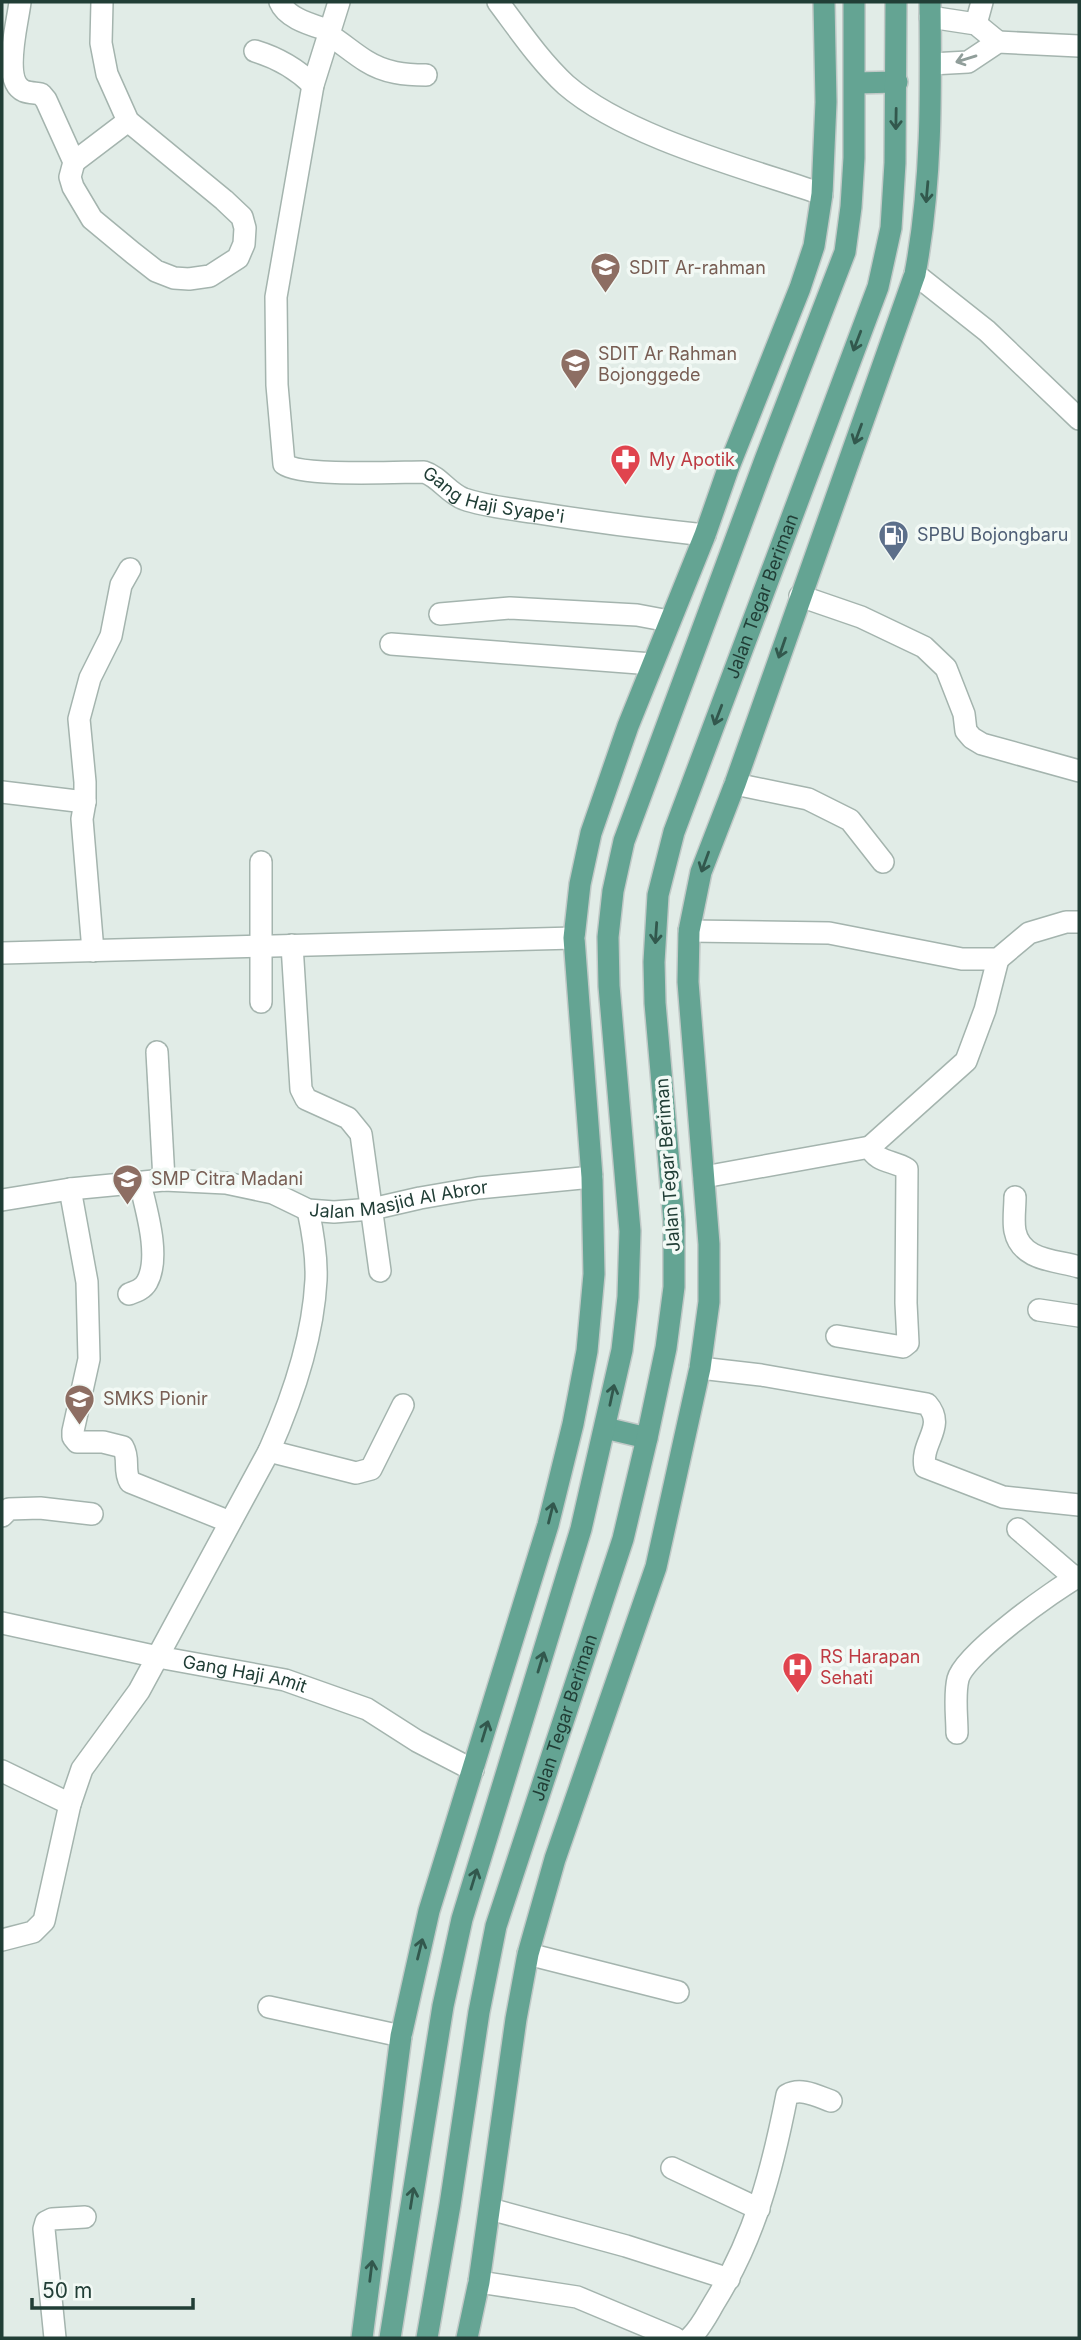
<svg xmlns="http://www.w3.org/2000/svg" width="1081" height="2340" viewBox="0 0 1081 2340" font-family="Inter,sans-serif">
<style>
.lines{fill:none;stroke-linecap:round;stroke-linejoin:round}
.minor-casing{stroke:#a4b4ae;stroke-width:24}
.major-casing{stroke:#c1c9c7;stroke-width:24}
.minor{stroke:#fff;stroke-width:21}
.major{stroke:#64a493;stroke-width:21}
.oneway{stroke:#909e9a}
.oneway2{stroke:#32584d}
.labels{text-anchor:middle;stroke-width:7;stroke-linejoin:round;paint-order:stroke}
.education-label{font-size:18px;fill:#785e54;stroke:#f2f9f5;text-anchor:start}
.health-label{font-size:18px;fill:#be3a42;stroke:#f2f9f5;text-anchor:start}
.street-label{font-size:18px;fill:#213e36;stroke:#f2f9f5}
.service-label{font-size:18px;fill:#4e5e75;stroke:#f2f9f5;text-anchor:start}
</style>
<rect width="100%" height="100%" fill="#e1ece7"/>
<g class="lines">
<defs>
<g id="minor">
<path d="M20,2C18,22 1,81 24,91C29,93 36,93 41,94L46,100L74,162L70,177L73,187L92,219L133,253L156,271L174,278L189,279L210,276L238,258L244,244L245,228L242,217L224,200L128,121L107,74L101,43L102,2"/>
<path d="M280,2C287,19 313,25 330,31"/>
<path id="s1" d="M339,2L313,85L276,297L277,385L284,464C301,477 398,472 424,472C440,477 448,493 464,499C487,507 514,509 538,513C594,522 649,529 705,535"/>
<path d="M498,2C519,30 540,61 566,85C626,137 746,168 822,194"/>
<polyline points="930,17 976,24 998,42"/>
<polyline points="976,24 982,2"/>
<path d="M329,35C342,43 353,53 366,61C385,73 405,75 426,75"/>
<path d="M255,51C278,58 296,68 313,85"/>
<polyline points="931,64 968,62 998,42 1079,46"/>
<polyline points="74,162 128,121"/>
<polyline points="915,274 987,331 1079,419"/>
<polyline points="800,596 861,617 924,647 946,668 964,714 966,731 972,738 982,744 1079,771"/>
<polyline points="440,614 510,608 637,615 669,621"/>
<polyline points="391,644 652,664"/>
<polyline points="735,784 808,799 850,820 883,862"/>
<polyline points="2,792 85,802"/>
<polyline points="261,862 261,1002"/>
<polyline points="689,931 829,933 962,959 998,959 1029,933 1066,922 1079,922"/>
<polyline points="292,945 301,1089 306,1099 348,1118 361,1134 380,1271"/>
<polyline points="93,951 82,819 85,802 85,782 79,719 90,678 111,636 121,585 130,569"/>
<polyline points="2,953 574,938"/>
<polyline points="157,1052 164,1180"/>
<polyline points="704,1177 870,1147"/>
<path d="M70,1189L87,1282L89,1359L73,1431V1437L77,1442H103L123,1447C130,1459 123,1470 130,1482L230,1522"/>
<path d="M1015,1197C1015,1208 1013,1221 1015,1231C1021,1261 1056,1260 1079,1267"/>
<path id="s2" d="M2,1200L70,1189L164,1180L226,1183L273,1193L308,1210L334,1212L372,1209L420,1198L478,1188L592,1177"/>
<path d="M129,1294C137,1291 143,1289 147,1282C161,1257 146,1209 140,1183"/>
<polyline points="1039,1310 1079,1316"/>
<path d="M837,1336L903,1347L908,1343L906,1303L907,1169C893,1160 877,1163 870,1147L966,1061L985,1010L998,959"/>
<path d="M700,1368L761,1375L927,1404C947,1427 920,1442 925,1467L1003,1497L1079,1505"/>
<polyline points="269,1451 356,1473 371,1469 403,1405"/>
<polyline points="2,1516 9,1509 40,1508 92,1514"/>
<polyline points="1018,1529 1075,1578"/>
<path id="s3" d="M2,1623L158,1657L285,1680L367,1709L417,1741L473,1770"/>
<path d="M957,1733C957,1716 954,1695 958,1679C964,1654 1054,1590 1079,1576"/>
<polyline points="2,1771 70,1804"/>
<path d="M2,1940L33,1932L44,1921L70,1804L82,1769L139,1691L269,1451C293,1397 313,1339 316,1280C317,1256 313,1233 308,1210"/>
<polyline points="528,1954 678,1992"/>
<polyline points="269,2007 401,2036"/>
<polyline points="672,2168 759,2209"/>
<polyline points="490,2209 626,2246 729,2279"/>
<polyline points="479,2282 577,2297 675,2338"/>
<polyline points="55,2338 44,2229 46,2222 52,2219 85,2217"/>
<path d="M690,2338C700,2329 707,2315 714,2303C755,2237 772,2171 787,2095C801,2087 817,2096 831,2101"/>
</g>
<g id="major">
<polyline points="855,83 897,82"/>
<polyline points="605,1428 647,1438"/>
<polyline points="362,2338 401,2036 429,1911 548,1525 573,1424 587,1351 594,1274 592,1177 574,938 580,884 591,833 628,726 705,535 728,469 800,288 814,246 822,194 826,102 824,2"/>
<polyline points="390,2338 443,2006 462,1919 581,1529 622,1350 628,1297 630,1231 609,986 608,937 613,891 624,841 765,460 845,252 851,207 854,158 854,2"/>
<path id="s4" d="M427,2338L450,2205L479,2012L496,1926L623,1539L647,1438L666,1348L674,1287V1221L655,1003L654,962L658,895L674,832L878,287L891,228L895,163L896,2"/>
<path d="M467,2338L479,2282L516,2019L528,1954L555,1859L656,1567L700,1368L709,1302V1244L688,982L689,931L701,872L735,784L915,274C932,184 931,93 930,2"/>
</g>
</defs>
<use href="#minor" class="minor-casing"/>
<use href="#major" class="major-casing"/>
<use href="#minor" class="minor"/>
<use href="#major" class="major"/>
</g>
<defs><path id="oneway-shaft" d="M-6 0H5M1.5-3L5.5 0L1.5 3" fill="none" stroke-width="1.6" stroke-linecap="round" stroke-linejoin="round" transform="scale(1.75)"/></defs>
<use class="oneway" href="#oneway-shaft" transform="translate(966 59) rotate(163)"/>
<g class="oneway2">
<use href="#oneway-shaft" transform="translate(896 119) rotate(91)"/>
<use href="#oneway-shaft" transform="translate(927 192) rotate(95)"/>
<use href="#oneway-shaft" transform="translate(857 341) rotate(111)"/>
<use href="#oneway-shaft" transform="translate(858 434) rotate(110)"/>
<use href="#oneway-shaft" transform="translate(782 648) rotate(109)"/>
<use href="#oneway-shaft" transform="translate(718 715) rotate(111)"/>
<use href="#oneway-shaft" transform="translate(705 862) rotate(110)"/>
<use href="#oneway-shaft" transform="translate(656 933) rotate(94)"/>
<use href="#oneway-shaft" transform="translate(612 1395) rotate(-78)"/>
<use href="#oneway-shaft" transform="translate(551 1513) rotate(-76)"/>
<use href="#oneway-shaft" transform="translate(541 1662) rotate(-73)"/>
<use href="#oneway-shaft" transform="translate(485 1731) rotate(-73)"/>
<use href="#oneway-shaft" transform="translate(474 1879) rotate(-73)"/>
<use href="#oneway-shaft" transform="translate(420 1949) rotate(-76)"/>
<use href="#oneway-shaft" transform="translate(412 2198) rotate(-81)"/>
<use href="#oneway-shaft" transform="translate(371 2271) rotate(-83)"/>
</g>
<defs>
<symbol id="school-pin" viewBox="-11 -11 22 30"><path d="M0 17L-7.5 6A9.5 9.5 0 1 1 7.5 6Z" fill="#8d6e63" stroke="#f2f9f5"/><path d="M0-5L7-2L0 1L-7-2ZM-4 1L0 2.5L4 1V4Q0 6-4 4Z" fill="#fff"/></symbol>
<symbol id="pharmacy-pin" viewBox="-11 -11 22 30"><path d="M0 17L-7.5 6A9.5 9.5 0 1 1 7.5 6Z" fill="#e0444e" stroke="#f2f9f5"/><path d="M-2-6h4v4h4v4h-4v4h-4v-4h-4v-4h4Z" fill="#fff"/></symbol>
<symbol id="fuel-pin" viewBox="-11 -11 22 30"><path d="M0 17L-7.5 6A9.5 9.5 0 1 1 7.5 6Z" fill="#5c6f8a" stroke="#f2f9f5"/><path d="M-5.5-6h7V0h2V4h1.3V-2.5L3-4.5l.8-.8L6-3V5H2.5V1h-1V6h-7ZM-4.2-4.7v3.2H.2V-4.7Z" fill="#fff"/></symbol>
<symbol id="hospital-pin" viewBox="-11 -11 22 30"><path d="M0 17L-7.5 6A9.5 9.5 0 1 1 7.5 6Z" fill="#e0444e" stroke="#f2f9f5"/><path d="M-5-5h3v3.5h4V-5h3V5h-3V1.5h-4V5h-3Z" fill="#fff"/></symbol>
</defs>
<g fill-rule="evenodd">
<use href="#school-pin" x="588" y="250" width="35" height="47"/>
<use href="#school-pin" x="558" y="346" width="35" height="47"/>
<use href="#pharmacy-pin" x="608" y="442" width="35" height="47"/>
<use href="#fuel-pin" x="876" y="518" width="35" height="47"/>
<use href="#school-pin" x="110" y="1162" width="35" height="47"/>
<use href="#school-pin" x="62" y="1382" width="35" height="47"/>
<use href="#hospital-pin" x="780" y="1650" width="35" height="47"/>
</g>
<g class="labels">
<g class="education-label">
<text x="629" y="274">SDIT Ar-rahman</text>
<text x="598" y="360">SDIT Ar Rahman<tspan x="598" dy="21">Bojonggede</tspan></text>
<text x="151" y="1185">SMP Citra Madani</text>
<text x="103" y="1405">SMKS Pionir</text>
</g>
<g class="health-label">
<text x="649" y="466">My Apotik</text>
<text x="820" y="1663">RS Harapan<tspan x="820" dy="21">Sehati</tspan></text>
</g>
<g class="street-label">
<text dy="6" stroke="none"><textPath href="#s1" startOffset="686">Gang Haji Syape'i</textPath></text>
<text dy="6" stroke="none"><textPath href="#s4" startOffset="1792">Jalan Tegar Beriman</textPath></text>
<text transform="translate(668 1165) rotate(-94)" y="6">Jalan Tegar Beriman</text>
<text dy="6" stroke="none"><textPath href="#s2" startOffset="404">Jalan Masjid Al Abror</textPath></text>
<text dy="6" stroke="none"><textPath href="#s3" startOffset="248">Gang Haji Amit</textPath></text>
<text dy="6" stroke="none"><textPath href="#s4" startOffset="637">Jalan Tegar Beriman</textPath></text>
</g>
<g class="service-label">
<text x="917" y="541">SPBU Bojongbaru</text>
</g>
</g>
<rect width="1081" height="2340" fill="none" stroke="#213e36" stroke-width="7"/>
<path d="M32 2298v10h161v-10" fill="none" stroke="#213e36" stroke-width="3.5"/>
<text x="42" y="2298" font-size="21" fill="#213e36" stroke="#f2f9f5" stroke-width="5" paint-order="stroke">50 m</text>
</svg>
